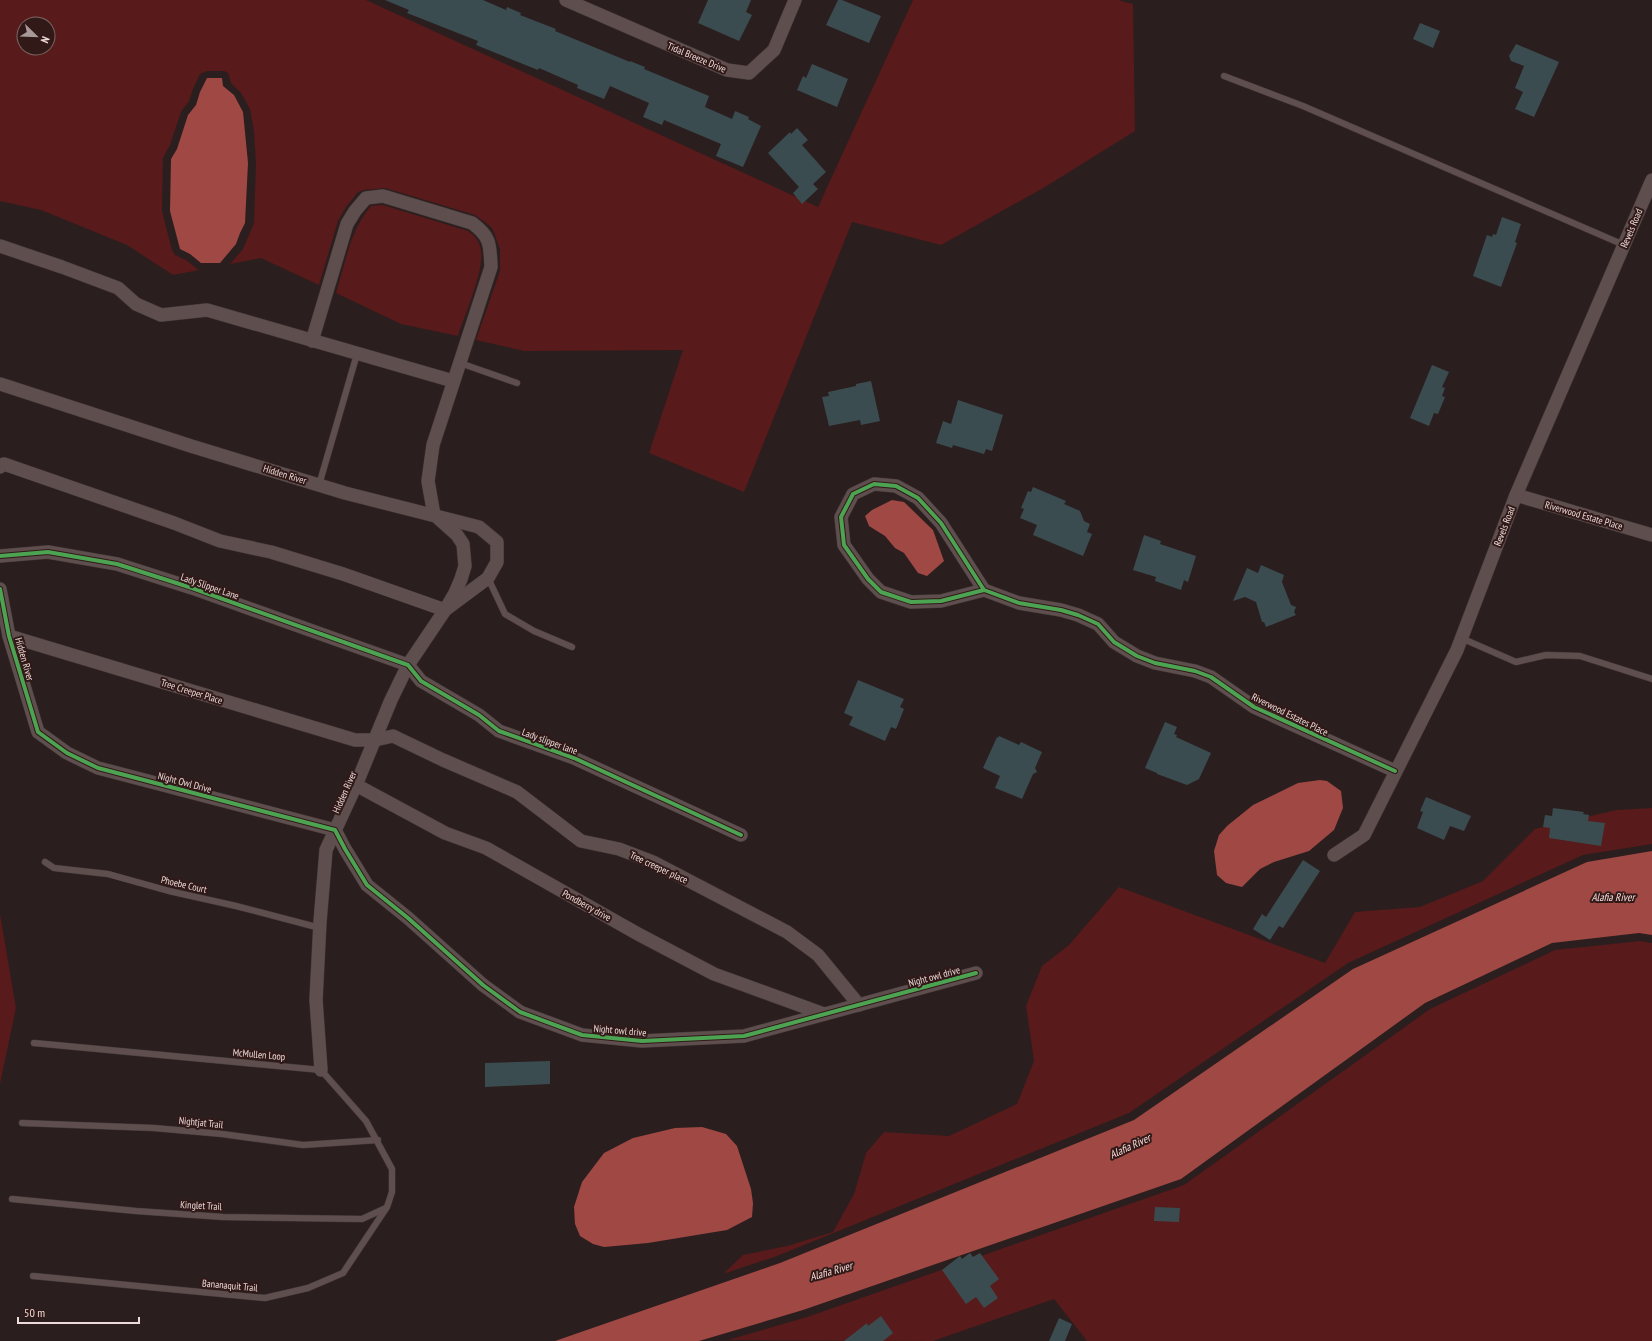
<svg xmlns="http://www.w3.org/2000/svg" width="1652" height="1341" viewBox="0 0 1652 1341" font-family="'PT Sans Narrow',sans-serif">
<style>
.green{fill:#581a1a;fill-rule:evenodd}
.water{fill:#9f4844}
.building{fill:#3a4c50}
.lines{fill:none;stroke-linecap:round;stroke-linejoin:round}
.service-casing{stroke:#453939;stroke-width:7}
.minor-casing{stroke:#453939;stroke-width:14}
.service{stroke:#5e4f4e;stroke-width:6}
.minor{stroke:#5e4f4e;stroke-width:13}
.cycleway-casing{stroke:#311918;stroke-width:6}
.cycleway{stroke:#4ca352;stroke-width:4}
.labels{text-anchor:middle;stroke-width:4;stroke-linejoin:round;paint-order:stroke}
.street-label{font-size:10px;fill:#ecdbd9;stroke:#311918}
.water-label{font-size:11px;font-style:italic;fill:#f7dcd9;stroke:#311918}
</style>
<rect width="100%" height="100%" fill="#2b1e1e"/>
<g class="green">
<path d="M0,0H366L818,207L913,0H1118L1133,4L1135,131L1045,187L941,245L852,222L744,492L649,453L683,350L524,351L476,340L500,271V249L493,230L490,226L475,215L385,188L364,190L358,192L346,207L338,221L319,285L261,258L230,264L243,249L254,223L256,164L254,131L250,109L241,93L231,83L228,73L224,71H207L200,74L193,89L189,101L181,112L170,145L163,158L162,211L172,250L175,255L186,260L199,270L173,275L127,245L41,210L0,201ZM24,24H48V48H24Z"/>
<path d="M383,205L468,231C475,236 480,241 481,251C484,272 465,314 458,336L401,324L336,293C345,264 350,230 371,206Z"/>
<polygon points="1652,808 1652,844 1583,855 1348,963 1129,1113 777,1256 723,1274 743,1255 787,1246 833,1232 854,1194 866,1153 884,1132 949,1136 1017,1104 1034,1061 1026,1006 1042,966 1069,945 1119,887 1325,963 1355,912 1420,907 1483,881 1535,829 1616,810"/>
<polygon points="0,914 16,1008 0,1084"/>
<polygon points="1640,941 1652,943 1652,1341 1087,1341 1054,1299 933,1341 728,1340 807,1317 1184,1185 1430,1009 1555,950"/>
</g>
<g class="water">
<polygon points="207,78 222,78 223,86 234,95 243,112 248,163 245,223 240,233 236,244 220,263 201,263 190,254 180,249 170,211 171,159 177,149 188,115 196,105 200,92"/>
<polygon points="892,500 904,502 933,530 944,561 927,576 918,573 904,553 895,548 885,536 869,526 865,516 872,510"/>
<polygon points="1320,780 1327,781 1341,791 1343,808 1334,830 1309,851 1274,862 1260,869 1242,887 1226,883 1217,875 1214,851 1219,835 1227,826 1253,805 1298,783"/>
<polygon points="1652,851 1652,935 1639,933 1552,943 1425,1003 1181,1179 803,1310 699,1341 555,1341 780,1263 1134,1120 1353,969 1587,862"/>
<polygon points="702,1127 726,1134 737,1146 751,1189 753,1203 752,1217 727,1230 648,1243 604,1247 593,1244 580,1236 575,1224 574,1207 582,1182 604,1153 633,1138 675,1128"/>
</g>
<g class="building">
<polygon points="385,0 483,0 506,10 507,7 521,13 520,15 556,29 555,31 630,62 630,61 645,67 644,69 709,96 705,107 732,119 735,111 749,117 748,119 761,126 743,167 716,156 721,144 664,120 662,125 643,117 649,103 610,86 604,99 577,88 578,85 539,68 538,70 476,45 478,41 407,13 409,10"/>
<polygon points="708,0 751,0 746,12 752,15 739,41 698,23"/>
<polygon points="838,0 842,0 881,16 869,43 826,25"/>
<polygon points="1420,23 1440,31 1433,48 1413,39"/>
<polygon points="1516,44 1559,62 1534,117 1515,109 1523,92 1515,88 1524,66 1511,61 1509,56"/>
<polygon points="812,64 848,79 837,107 797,90 803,76 806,78"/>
<polygon points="797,128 808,140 802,145 826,172 813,184 818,189 802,204 793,193 799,187 768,153 790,132 791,134"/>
<polygon points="1502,217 1521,224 1515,242 1517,243 1501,287 1473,276 1487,235 1492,237 1493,234 1496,235"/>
<polygon points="1432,365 1449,372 1442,387 1445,388 1442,396 1445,397 1438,414 1434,413 1429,426 1410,418"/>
<polygon points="871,381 880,421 861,425 860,420 829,426 822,397 829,396 828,392 856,386 856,384"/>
<polygon points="958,400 1003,415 992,451 986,449 984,454 953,445 952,448 936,443 943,421 951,424"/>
<polygon points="1033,487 1066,501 1064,504 1080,511 1084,521 1090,524 1087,532 1092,534 1083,556 1033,535 1037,525 1020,518 1024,509 1021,508 1028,491 1031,492"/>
<polygon points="1144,535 1161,541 1160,544 1196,556 1188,582 1184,580 1181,590 1155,581 1156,577 1133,570"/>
<polygon points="1261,565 1284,575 1282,582 1291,605 1296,607 1294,612 1296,615 1266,627 1264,622 1262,622 1256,602 1245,597 1233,601 1247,568 1258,573"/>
<polygon points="858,680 904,699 900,707 904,709 896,729 891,727 885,741 849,725 853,717 844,713"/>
<polygon points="1165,722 1177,727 1174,734 1177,735 1176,737 1211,753 1199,779 1187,785 1157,774 1157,773 1145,768"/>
<polygon points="999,736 1019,745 1021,742 1042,752 1035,768 1037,772 1033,774 1022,799 995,788 1000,776 983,768 997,737 998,738"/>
<polygon points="1426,797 1471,816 1464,831 1450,826 1444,840 1417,828 1423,812 1420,811"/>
<polygon points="1553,808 1584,812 1583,814 1589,815 1588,821 1605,823 1601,846 1549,838 1550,828 1543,827 1545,815 1552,816"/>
<polygon points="1303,860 1320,871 1283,928 1279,926 1270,940 1253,929 1262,914 1266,917"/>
<polygon points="550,1061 550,1084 485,1087 485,1063"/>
<polygon points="1155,1207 1180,1208 1179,1222 1154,1221"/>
<polygon points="970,1253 973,1257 980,1253 999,1279 990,1286 998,1298 984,1308 976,1297 966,1304 942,1270 960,1256 962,1259"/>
<polygon points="881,1316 893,1333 883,1341 844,1341 867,1323 868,1326"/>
<polygon points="1059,1318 1072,1324 1065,1341 1049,1341"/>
</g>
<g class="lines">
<defs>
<g id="service">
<polyline points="1224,76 1303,106 1624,245"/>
<polyline points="460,363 517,383"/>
<polyline points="319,485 357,354"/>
<polyline points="488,578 505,614 534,631 572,647"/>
<polyline points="1461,638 1516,662 1546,655 1580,656 1652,679"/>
<polyline points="45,862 54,868 108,874 169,891 236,906 320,928"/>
<polyline points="22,1123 154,1128 222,1134 303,1145 378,1140"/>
<polyline points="12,1199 136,1211 223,1217 362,1219 386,1208"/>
<polyline points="33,1276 265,1298 308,1288 343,1273 387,1207 392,1192 392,1169 366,1121 321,1070 34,1043"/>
</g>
<g id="minor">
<polyline points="566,0 727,70 749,73 774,50 795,0"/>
<polyline points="0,246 62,267 118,288 136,304 161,315 207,310 453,381"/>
<path d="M312,341L347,224L355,211L366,198L383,196L472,223C491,237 490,245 491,267L433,445L428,481L434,515"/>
<polyline points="0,384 191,446 345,493 479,527 497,542 497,562 488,578 445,610"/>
<polyline points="0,467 4,464 174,523 220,541 271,552 343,574 445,610"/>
<polyline points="1516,495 1652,535"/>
<polyline points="0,556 48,552 117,564 192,588 408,665 421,681 479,715 499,731 574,758 741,835"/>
<polyline points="0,589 9,636 38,732 67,753 98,768 335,830 345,849 367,885 408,918 483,985 520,1012 582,1035 642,1041 744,1036 976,973"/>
<polyline points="984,590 941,601 911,602 881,592 868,579 844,545 841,517 853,494 874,484 896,486 918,498 941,523 984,590 1019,603 1061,610 1078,615 1098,624 1114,642 1137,656 1155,663 1195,671 1211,677 1254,707 1395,771"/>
<polyline points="9,636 355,740 375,740 393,736 443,760 517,792 581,841 619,849 653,862 787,932 818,955 859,1005"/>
<polyline points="356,785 445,833 486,848 638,934 714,974 824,1014"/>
<polyline points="1334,855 1364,835 1457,650 1516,495 1652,180"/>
<polyline points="321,1070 316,1000 320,922 326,850 356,785 391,700 408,665 445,610 455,593 461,579 465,566 463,544 457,535 438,518"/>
</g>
</defs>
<use href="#service" class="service-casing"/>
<use href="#minor" class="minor-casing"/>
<use href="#service" class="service"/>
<use href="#minor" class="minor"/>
<defs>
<g id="cycleway">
<polyline points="0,556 48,552 117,564 192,588 408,665 421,681 479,715 499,731 574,758 741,835"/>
<polyline points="0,589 9,636 38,732 67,753 98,768 335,830 345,849 367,885 408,918 483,985 520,1012 582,1035 642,1041 744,1036 976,973"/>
<polyline points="984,590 941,601 911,602 881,592 868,579 844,545 841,517 853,494 874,484 896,486 918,498 941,523 984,590 1019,603 1061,610 1078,615 1098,624 1114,642 1137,656 1155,663 1195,671 1211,677 1254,707 1395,771"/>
</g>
</defs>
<use href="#cycleway" class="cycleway-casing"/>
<use href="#cycleway" class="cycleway"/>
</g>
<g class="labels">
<g class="street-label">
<text transform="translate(697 57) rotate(23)" y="4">Tidal Breeze Drive</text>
<text transform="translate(1631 228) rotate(-67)" y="4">Revels Road</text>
<text transform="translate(285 474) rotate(17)" y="4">Hidden River</text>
<text transform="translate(1584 515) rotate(16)" y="4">Riverwood Estate Place</text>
<text transform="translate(1504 526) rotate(-69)" y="4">Revels Road</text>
<text transform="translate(210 586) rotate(19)" y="4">Lady Slipper Lane</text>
<text transform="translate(25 659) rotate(74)" y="4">Hidden River</text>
<text transform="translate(192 691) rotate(17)" y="4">Tree Creeper Place</text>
<text transform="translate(1290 714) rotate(26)" y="4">Riverwood Estates Place</text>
<text transform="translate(550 741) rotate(20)" y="4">Lady slipper lane</text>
<text transform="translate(185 782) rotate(15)" y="4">Night Owl Drive</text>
<text transform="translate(344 792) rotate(-66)" y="4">Hidden River</text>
<text transform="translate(659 867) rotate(25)" y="4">Tree creeper place</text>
<text transform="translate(184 884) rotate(13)" y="4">Phoebe Court</text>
<text transform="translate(587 905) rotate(29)" y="4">Pondberry drive</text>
<text transform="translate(934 976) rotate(-15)" y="4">Night owl drive</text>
<text transform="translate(620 1030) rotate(5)" y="4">Night owl drive</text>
<text transform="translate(259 1054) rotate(5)" y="4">McMullen Loop</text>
<text transform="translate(201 1122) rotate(6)" y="4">Nightjat Trail</text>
<text transform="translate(201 1205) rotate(3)" y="4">Kinglet Trail</text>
<text transform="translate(230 1285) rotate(5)" y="4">Bananaquit Trail</text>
</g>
<g class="water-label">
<text x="1613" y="901">Alafia River</text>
<text transform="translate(1130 1146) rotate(-25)" y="4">Alafia River</text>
<text transform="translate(831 1271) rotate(-16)" y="4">Alafia River</text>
</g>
</g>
<g transform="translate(36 36) rotate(113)"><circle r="19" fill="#311918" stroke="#7c6765"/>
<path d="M0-3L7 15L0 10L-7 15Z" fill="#a89998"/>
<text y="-6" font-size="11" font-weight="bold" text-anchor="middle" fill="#ecdbd9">N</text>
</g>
<path d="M18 1317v6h121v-6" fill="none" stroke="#ecdbd9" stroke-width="2"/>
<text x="24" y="1317" font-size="12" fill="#ecdbd9" stroke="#311918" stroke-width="3" paint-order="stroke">50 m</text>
</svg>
